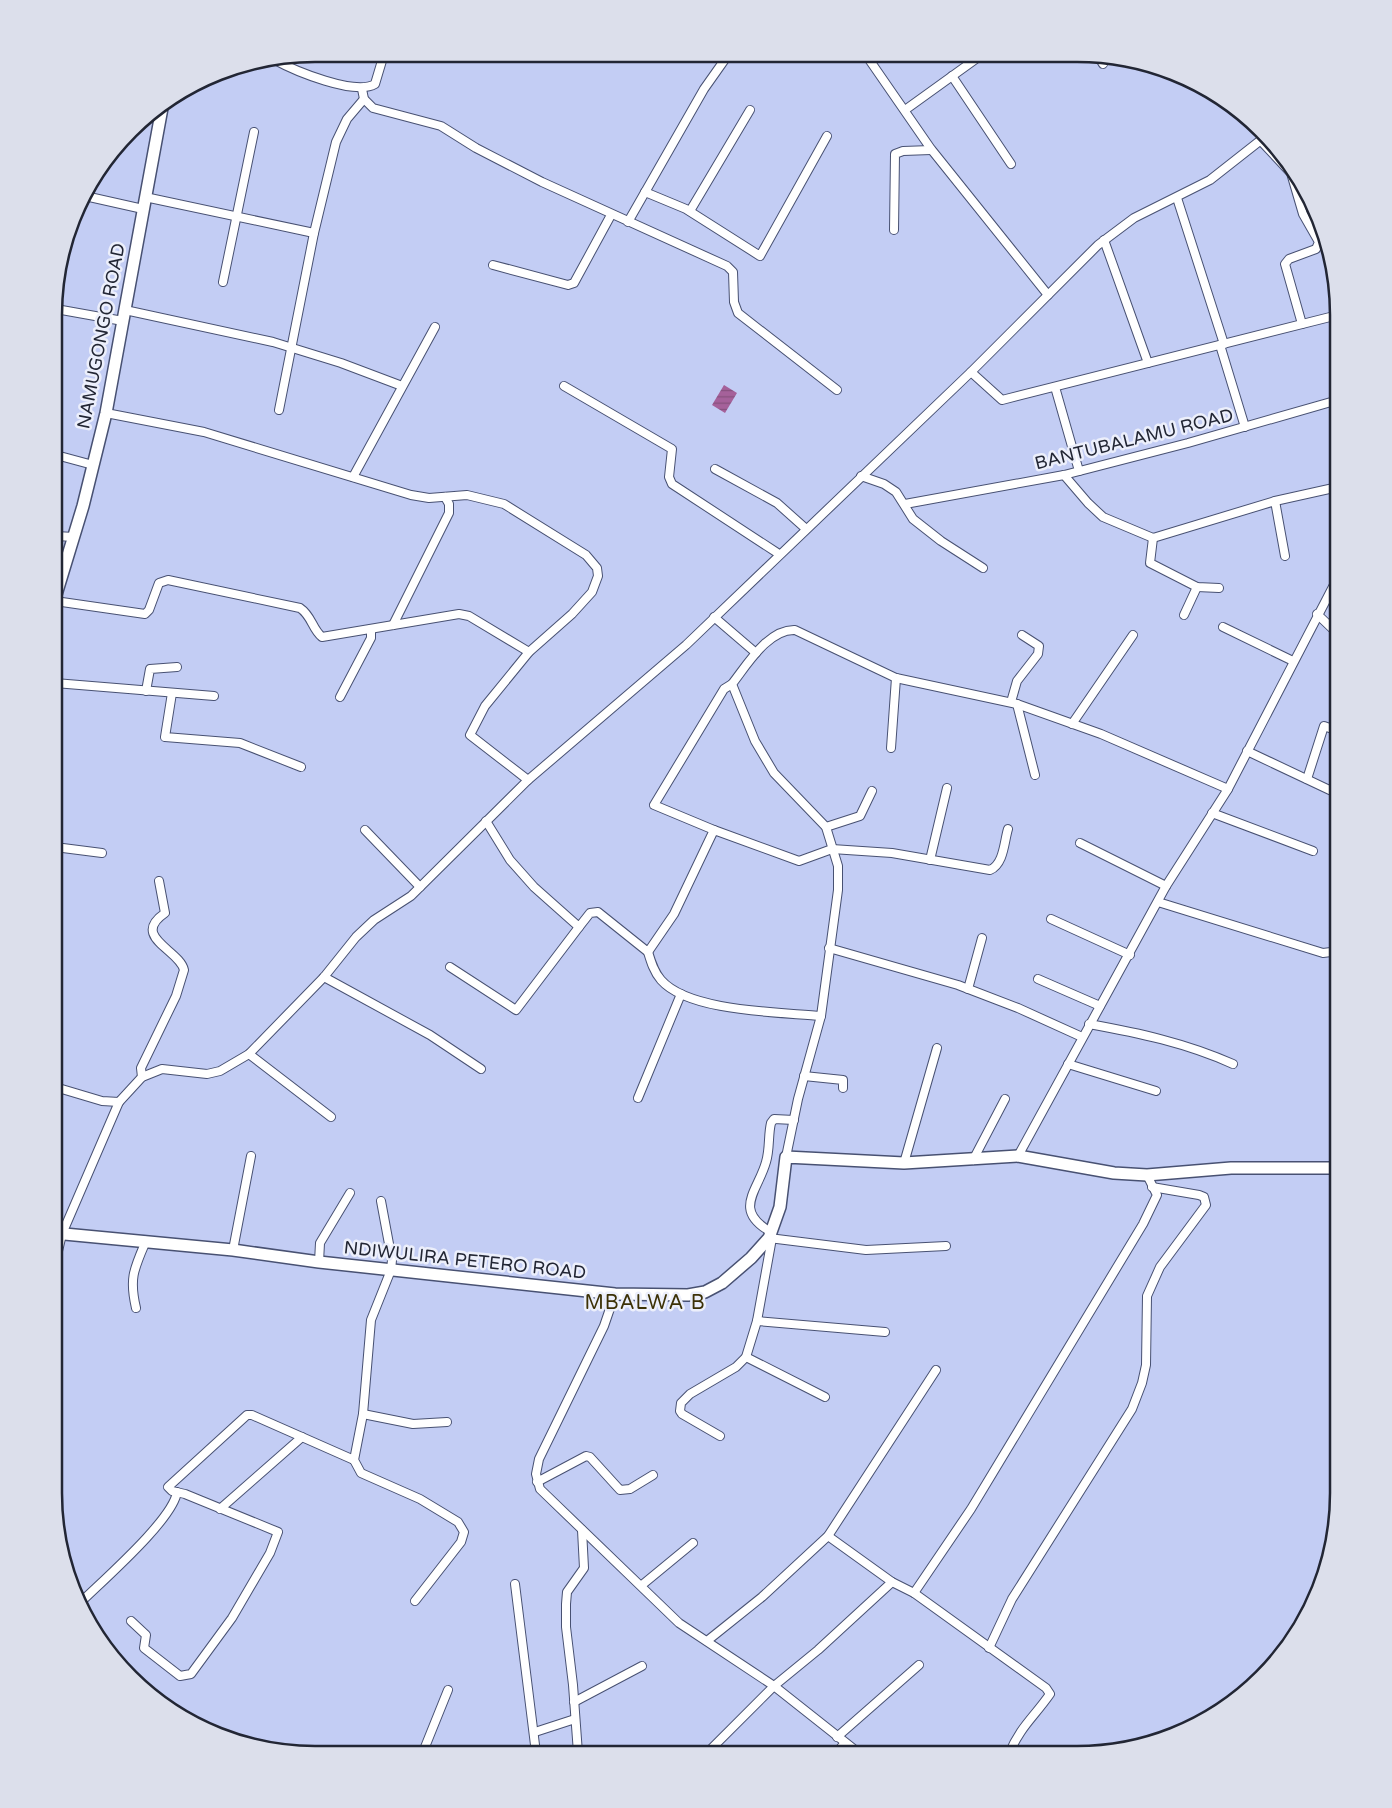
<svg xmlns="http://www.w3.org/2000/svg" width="1392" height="1808" viewBox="0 0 1392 1808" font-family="'Varela Round',sans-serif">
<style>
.water{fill:url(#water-rules)}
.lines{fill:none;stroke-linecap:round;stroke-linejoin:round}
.street-casing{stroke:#485172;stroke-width:10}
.secondary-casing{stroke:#485172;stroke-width:14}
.street{stroke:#fff;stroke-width:8}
.secondary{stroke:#fff;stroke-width:11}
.labels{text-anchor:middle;stroke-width:5;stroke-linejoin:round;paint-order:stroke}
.street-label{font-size:18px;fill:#222634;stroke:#eceffb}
.quarter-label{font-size:20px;letter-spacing:1px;fill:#3c3106;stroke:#eceffb}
.rim{fill:none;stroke:#222634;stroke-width:2.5}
</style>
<defs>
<pattern id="water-rules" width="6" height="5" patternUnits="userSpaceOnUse" patternTransform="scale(1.25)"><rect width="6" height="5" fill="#a5619a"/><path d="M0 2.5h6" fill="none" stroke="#86507e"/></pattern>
</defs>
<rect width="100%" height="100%" fill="#c3cdf4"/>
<polygon class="water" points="724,385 737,393 725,413 712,405"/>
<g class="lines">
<defs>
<g id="street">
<polyline points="866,55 931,149 1048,295"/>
<polyline points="1098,56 1103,64"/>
<path d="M275,60C295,71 355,96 375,84L384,54"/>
<polyline points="952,76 1011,164"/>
<polyline points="362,89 364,99 373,108 441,126 476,148 542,182 727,266 733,272 734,302 738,313 837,390"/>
<polyline points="905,110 980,56"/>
<polyline points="1261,141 1291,173 1303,214 1319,242 1316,249 1289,259 1285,264 1302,324"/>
<polyline points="645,192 686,209 760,256 827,136"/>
<polyline points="85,196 143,209"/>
<polyline points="145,197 314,233"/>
<polyline points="1177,198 1224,344"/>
<polyline points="690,211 750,110"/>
<polyline points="628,222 704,89 728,55"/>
<polyline points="894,230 895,154 903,151 931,150"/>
<polyline points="1104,240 1148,363"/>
<polyline points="493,265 568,285 574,283 611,215"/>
<polyline points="223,282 254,132"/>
<polyline points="56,309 123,321"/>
<polyline points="125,310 273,342 341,363 402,386"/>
<polyline points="1220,345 1245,427"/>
<polyline points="971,372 1002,400 1338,315"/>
<polyline points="564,386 672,449 669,477 672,484 779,554"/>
<polyline points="1055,387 1079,471"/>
<polyline points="279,410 314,233 336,142 347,119 364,99"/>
<polyline points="106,413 204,432 411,495 429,498 467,495 504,504 586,555 597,568 598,576 592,592 572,614 529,652 485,706 470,735 528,780"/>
<polyline points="56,455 93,465"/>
<polyline points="715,469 777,503 805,528"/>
<polyline points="1064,475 1088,503 1103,517 1153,538 1275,501 1338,487"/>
<polyline points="861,476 884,484 896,492 913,519 941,541 983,568"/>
<polyline points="353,477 435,327"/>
<polyline points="1275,501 1285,556"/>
<polyline points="905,504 1064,475 1188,443 1338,400"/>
<polyline points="56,536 74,537"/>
<polyline points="1153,538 1150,563 1197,587 1219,588"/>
<path d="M55,601L145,614L149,610L159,583L168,580L300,608C312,616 312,629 322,637L459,614L469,616L529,652"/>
<polyline points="1317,614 1338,634"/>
<polyline points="1184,615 1197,587"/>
<polyline points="714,617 756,653"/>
<polyline points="393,625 449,513 449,504 445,497"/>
<polyline points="1223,627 1293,661"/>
<polyline points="55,683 214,696"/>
<polyline points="146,691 150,669 177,667"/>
<polyline points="172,693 165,737 240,743 301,767"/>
<polyline points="340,697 371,638 371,629"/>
<polyline points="1011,702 1017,681 1038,654 1039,646 1022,635"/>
<polyline points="1017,704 1035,775"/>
<polyline points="1072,724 1133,635"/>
<polyline points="891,748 896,678"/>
<polyline points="1247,751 1338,794"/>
<polyline points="1307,779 1324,726 1338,731"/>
<polyline points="1212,813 1313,851"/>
<path d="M486,821L510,860L534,887L579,927L590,913L598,912L648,952L674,914L714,830L799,861L832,849L892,853L990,870C1004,864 1004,842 1008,829"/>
<polyline points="826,827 860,816 872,791"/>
<polyline points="365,830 420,887"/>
<polyline points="714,830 654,805 724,689 732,684"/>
<polyline points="1080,843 1166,886"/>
<polyline points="55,847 102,853"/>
<polyline points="930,860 947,788"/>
<polyline points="1158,902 1323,953 1331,952 1338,948"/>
<polyline points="1051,919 1130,955"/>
<polyline points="829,948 958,985 1018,1008 1082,1037"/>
<path d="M648,952C651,962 654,972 661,980C689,1012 780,1012 821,1016"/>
<polyline points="450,967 516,1010 579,927"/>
<polyline points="324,977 430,1035 481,1069"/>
<polyline points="1038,979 1100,1006"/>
<polyline points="968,989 982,938"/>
<path d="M1089,1024C1139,1033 1186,1043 1233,1064"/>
<polyline points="249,1054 331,1117"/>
<polyline points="1068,1064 1156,1091"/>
<polyline points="804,1076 843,1080 843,1088"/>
<path d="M142,1077L141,1068L176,996L184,970C180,950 130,937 165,913L159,881"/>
<polyline points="55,1087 102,1101 119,1102 142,1077 162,1069 207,1074 220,1071 249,1054 324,977 356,937 374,920 411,896 528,780 686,645 971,372 1098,245 1134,218 1210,180 1266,136"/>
<polyline points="638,1098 681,994"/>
<polyline points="1018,1156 1166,886 1228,789 1338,577"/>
<path d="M786,1157L798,1099L821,1016L838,890V866L826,827L774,773L755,741L732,684C747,665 768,629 795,630L896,678L1017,704L1101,734L1228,789"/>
<polyline points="973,1160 1005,1099"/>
<polyline points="904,1163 937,1048"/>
<polyline points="381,1201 392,1260 391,1270 371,1320 363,1414 354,1460 361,1473 420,1499 458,1522 464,1532 461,1542 415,1601"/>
<path d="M771,1232C732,1210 758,1191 766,1162C770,1149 768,1135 771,1123L774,1119L794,1120"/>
<polyline points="769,1238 866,1250 946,1246"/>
<polyline points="233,1250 251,1156"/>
<polyline points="319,1262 320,1243 350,1193"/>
<polyline points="54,1268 62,1234 119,1102"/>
<polyline points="615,1294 604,1326 539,1459 536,1474 540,1489 679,1623 774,1686 860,1754"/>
<path d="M136,1308C129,1278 134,1269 146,1241"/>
<polyline points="757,1321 885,1332"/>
<polyline points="746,1357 825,1397"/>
<polyline points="363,1414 413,1424 447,1422"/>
<polyline points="720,1436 682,1414 680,1411 681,1403 690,1394 736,1367 746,1357 757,1321 772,1238"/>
<polyline points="537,1482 586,1456 590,1457 620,1490 630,1489 653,1475"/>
<polyline points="220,1509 302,1437"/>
<path d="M828,1536L892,1582L914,1593L1046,1688L1050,1694C1034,1717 1020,1727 1009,1754"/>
<polyline points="515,1584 536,1753"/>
<polyline points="642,1585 693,1543"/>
<polyline points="914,1593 971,1509 1143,1224 1157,1195 1147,1175"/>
<path d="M79,1604C101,1582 173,1520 177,1492"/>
<polyline points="131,1621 146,1635 144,1648 180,1676 191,1674 232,1618 270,1553 278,1532 185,1494 172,1491 168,1487 247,1415 252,1415 354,1460"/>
<polyline points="707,1641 762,1597 828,1536 936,1370"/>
<polyline points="989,1648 1012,1599 1132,1409 1142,1383 1146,1365 1147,1296 1160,1267 1206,1205 1204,1197 1199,1195 1152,1187"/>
<polyline points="574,1702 642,1666"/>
<polyline points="535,1732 575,1719"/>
<polyline points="837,1737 919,1665"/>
<polyline points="423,1752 448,1690"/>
<polyline points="578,1753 573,1685 566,1627 566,1604 567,1592 584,1568 582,1530"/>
<polyline points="643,1753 647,1751"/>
<polyline points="707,1753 774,1686 818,1650 892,1582"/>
<polyline points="835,1754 845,1743"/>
</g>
<g id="secondary">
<polyline points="55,598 83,506 106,413 162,108"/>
<polyline points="54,1233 233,1250 319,1262 615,1294 688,1295 705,1292 722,1283 751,1258 769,1238 780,1207 786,1157 904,1163 1018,1156 1114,1173 1147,1175 1231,1168 1338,1168"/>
</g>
</defs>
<use href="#street" class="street-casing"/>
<use href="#secondary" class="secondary-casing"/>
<use href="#street" class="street"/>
<use href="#secondary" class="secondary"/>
</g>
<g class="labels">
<g class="street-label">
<text transform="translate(101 336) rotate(-79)" y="6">NAMUGONGO ROAD</text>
<text transform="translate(1134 439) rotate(-14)" y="6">BANTUBALAMU ROAD</text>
<text transform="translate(465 1260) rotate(6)" y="6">NDIWULIRA PETERO ROAD</text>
</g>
<g class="quarter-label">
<text x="645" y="1309">MBALWA B</text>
</g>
</g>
<path d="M0 0H1392V1808H0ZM315 62H1077A253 253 0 0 1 1330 315V1493A253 253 0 0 1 1077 1746H315A253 253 0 0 1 62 1493V315A253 253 0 0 1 315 62Z" fill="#dcdfeb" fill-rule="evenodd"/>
<path class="rim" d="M315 62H1077A253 253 0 0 1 1330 315V1493A253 253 0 0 1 1077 1746H315A253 253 0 0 1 62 1493V315A253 253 0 0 1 315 62Z"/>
</svg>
